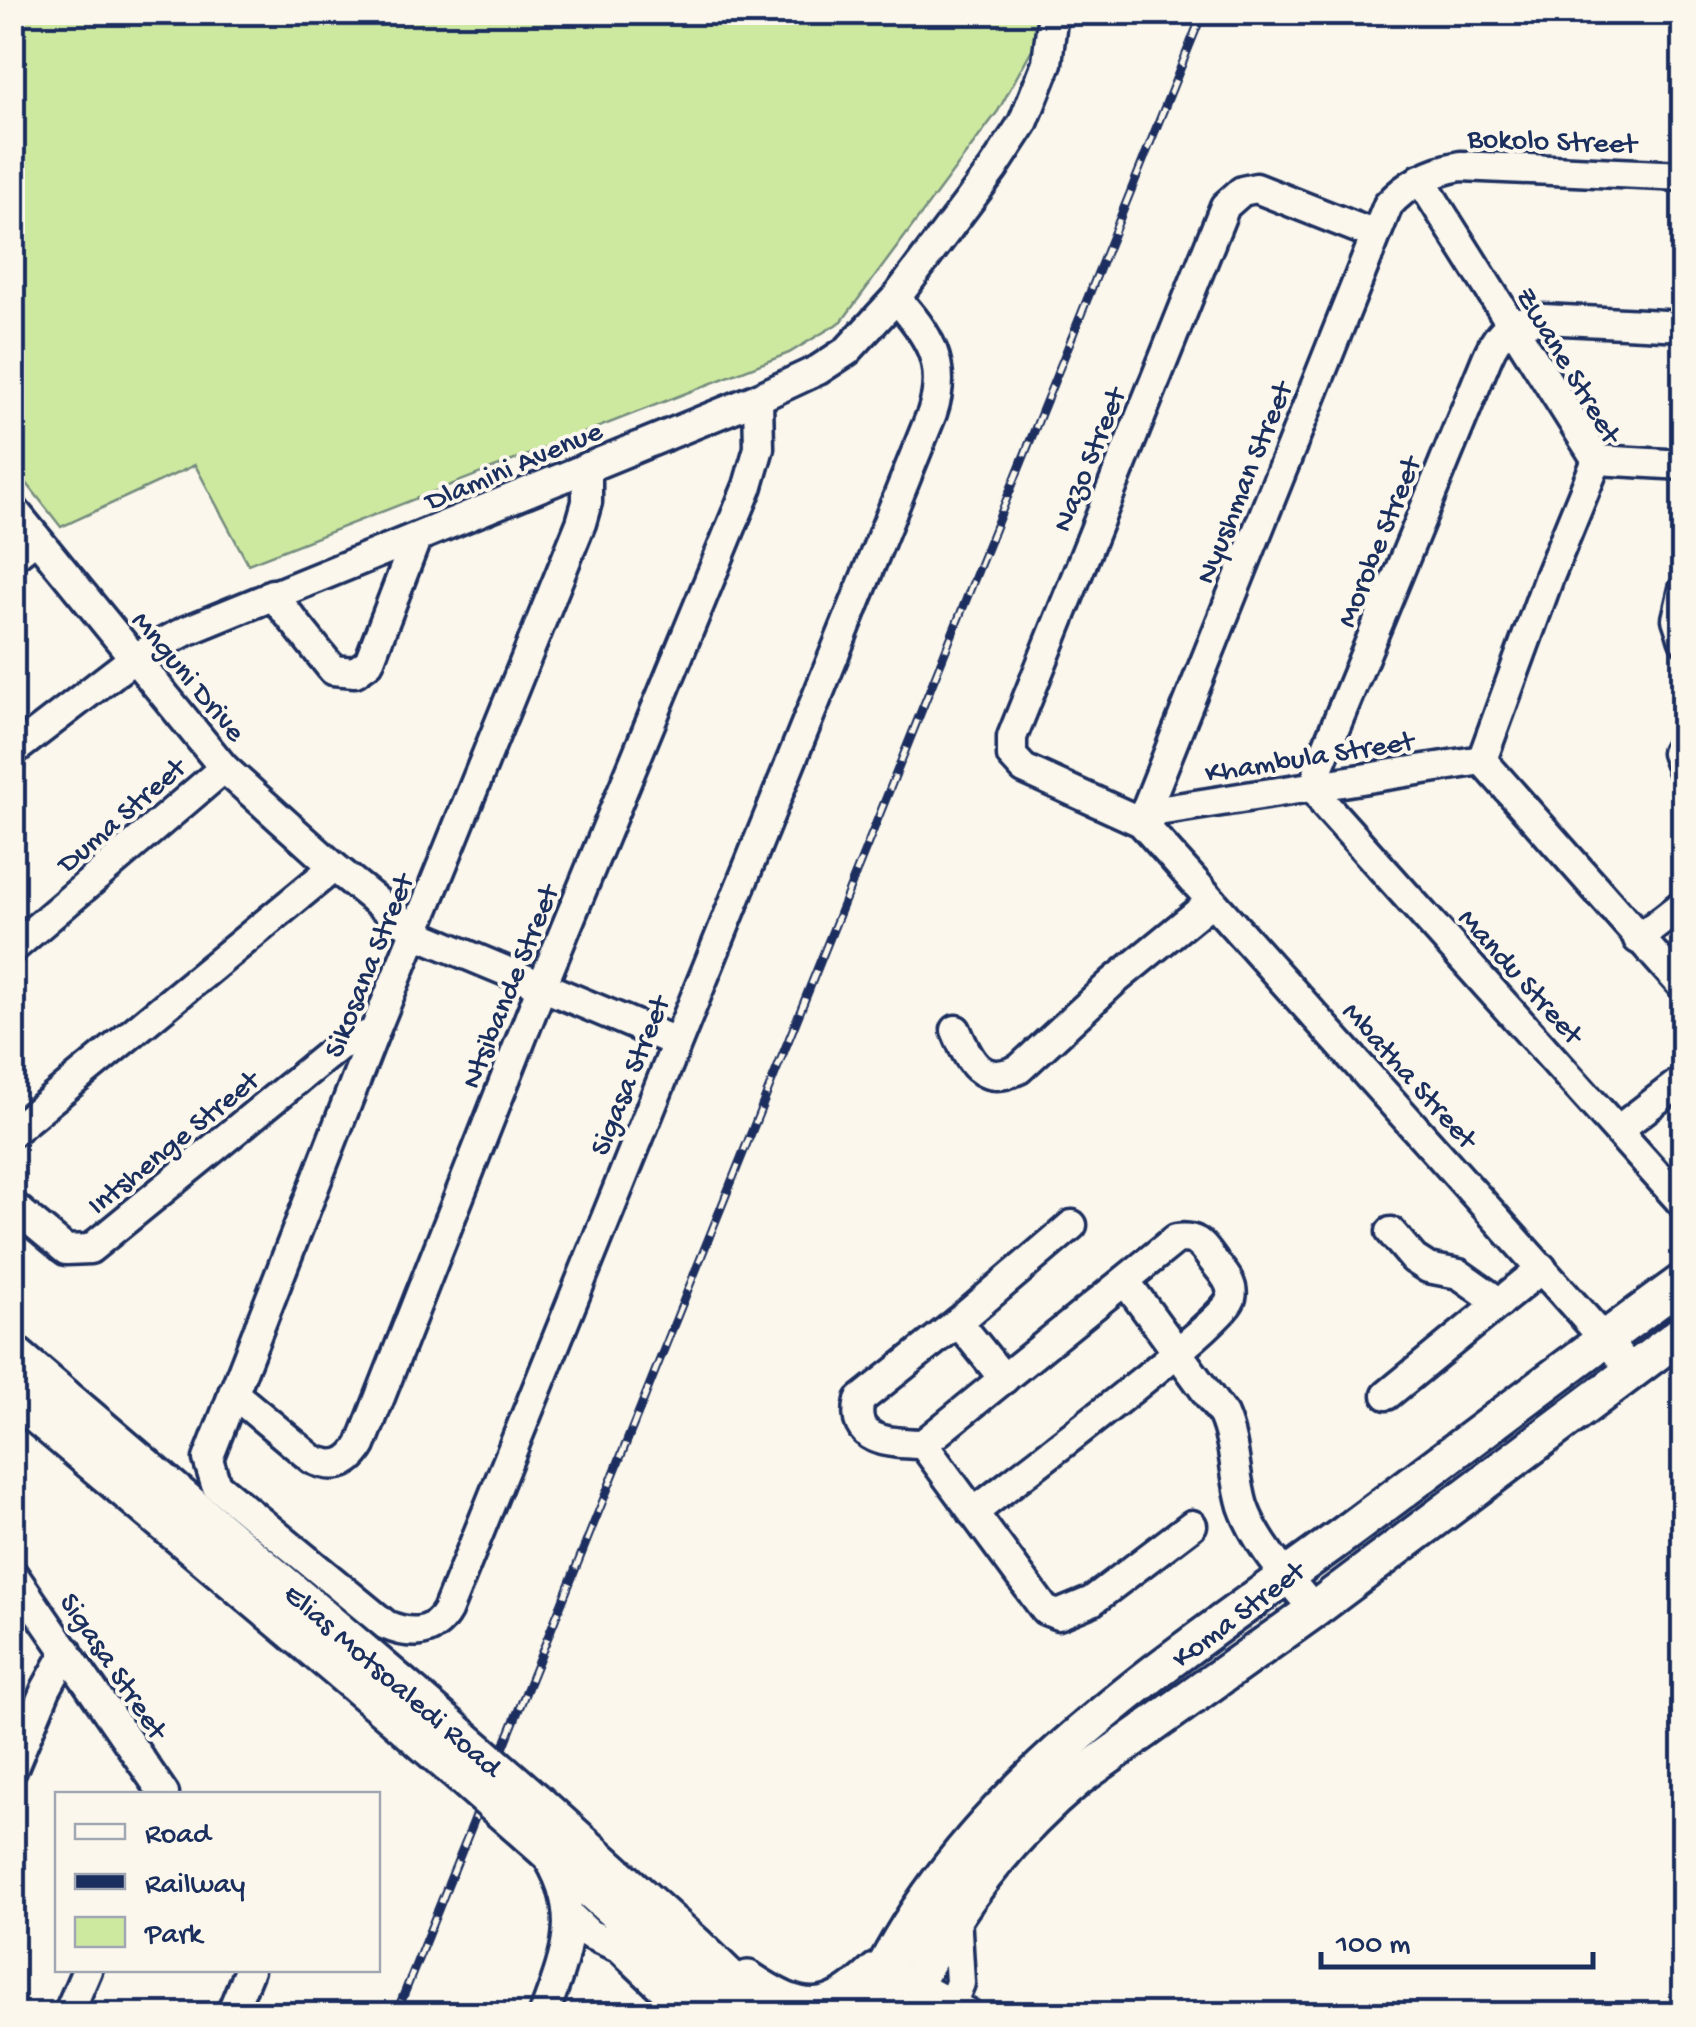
<svg xmlns="http://www.w3.org/2000/svg" width="1696" height="2027" viewBox="0 0 1696 2027" font-family="'Gochi Hand',sans-serif">
<style>
.green{fill:#cde99f;stroke:#748c7e;stroke-width:2.5}
.lines{fill:none;stroke-linecap:round;stroke-linejoin:round}
.minor-casing{stroke:#1b2f5e;stroke-width:35}
.major-casing{stroke:#1b2f5e;stroke-width:42}
.minor{stroke:#fbf7ec;stroke-width:28}
.major{stroke:#fbf7ec;stroke-width:35}
.rail-casing{stroke:#1b2f5e;stroke-width:9}
.rail{stroke:#fbf7ec;stroke-width:5;stroke-dasharray:15;stroke-linecap:butt}
.major-bridge-casing{stroke:#1b2f5e;stroke-width:42;stroke-linecap:butt}
.major-bridge{stroke:#fbf7ec;stroke-width:35}
.labels{text-anchor:middle;stroke-width:8;stroke-linejoin:round;paint-order:stroke}
.street-label{font-size:30px;fill:#1b2f5e;stroke:#fbf7ec}
</style>
<rect width="100%" height="100%" fill="#fbf7ec"/>
<filter id="ink" filterUnits="userSpaceOnUse"><feTurbulence type="fractalNoise" baseFrequency=".01" numOctaves="2"/><feDisplacementMap in="SourceGraphic" scale="20" xChannelSelector="R" yChannelSelector="G"/><feConvolveMatrix kernelMatrix="1 2 1 2 8 2 1 2 1" color-interpolation-filters="sRGB"/></filter>
<g filter="url(#ink)">
<polygon class="green" points="12,13 1037,13 1037,40 998,111 842,321 789,353 248,564 195,465 61,527 25,481 13,471"/>
<g class="lines">
<defs>
<g id="minor">
<polyline points="1420,179 1597,460"/>
<polyline points="1375,235 1256,188 1242,191 1225,206 1012,737 1012,756 1024,769 1141,822 1632,1370"/>
<path d="M1684,326L1543,319C1512,320 1499,329 1487,358L1320,764L1315,788L1326,806L1684,1205"/>
<polyline points="1597,460 1684,465"/>
<path d="M587,467V502L581,523L374,1033L208,1459L216,1485L386,1625C409,1635 433,1636 447,1611L932,413C949,364 928,334 896,298"/>
<polyline points="12,508 224,768 334,867 395,916 429,939 676,1042"/>
<polyline points="12,557 36,538"/>
<polyline points="1684,589 1677,619 1684,640"/>
<polyline points="272,594 333,670 355,672 369,662 416,539"/>
<polyline points="1684,739 1676,753 1684,774"/>
<polyline points="12,752 134,658 186,631 758,398 818,370 847,351 896,298 993,169 1023,123 1047,63 1053,12"/>
<polyline points="1482,760 1549,577 1597,460"/>
<polyline points="1482,760 1684,988"/>
<polyline points="1145,813 1482,760"/>
<path d="M1141,822L1388,205C1408,183 1432,171 1461,166L1684,176"/>
<polyline points="1638,939 1684,903"/>
<polyline points="12,949 224,768"/>
<path d="M956,1030C969,1061 981,1087 1019,1069L1113,982L1212,901"/>
<polyline points="1618,1130 1684,1079"/>
<polyline points="12,1132 334,867"/>
<polyline points="12,1205 66,1250 90,1249 340,1045 374,1033"/>
<polyline points="1391,1232 1414,1259 1428,1268 1459,1274 1500,1303"/>
<path d="M1126,1282L1223,1415C1236,1445 1234,1476 1243,1506C1256,1544 1289,1579 1314,1610"/>
<polyline points="1004,1379 958,1322 1072,1225"/>
<path d="M233,1393L312,1459C333,1469 349,1466 361,1445L542,986L748,486L759,448L758,398"/>
<polyline points="1387,1395 1542,1268"/>
<path d="M923,1444C892,1443 849,1443 860,1400L958,1322"/>
<path d="M973,1513C1007,1486 1227,1321 1231,1298C1235,1283 1220,1270 1212,1259C1201,1243 1195,1236 1176,1239L923,1444L1045,1610L1058,1615L1092,1601L1192,1525"/>
<polyline points="12,1573 164,1794"/>
<polyline points="12,1770 46,1689 67,1651"/>
<polyline points="570,1916 589,1934 620,1948 689,2014"/>
<polyline points="916,1985 969,2014"/>
<polyline points="68,2014 87,1970"/>
<polyline points="231,2014 249,1970"/>
<path d="M544,2014C565,1957 583,1916 549,1859"/>
<polyline points="947,2014 960,1983 956,1914"/>
</g>
<g id="major">
<polyline points="12,1352 414,1695"/>
<polyline points="12,1395 395,1718"/>
<polyline points="535,1800 697,1946 767,2014"/>
<polyline points="517,1825 730,2014"/>
<path d="M748,1979C803,2016 828,2018 877,1971"/>
<path d="M863,2014C953,1796 1167,1664 1350,1530C1461,1447 1571,1363 1684,1281"/>
<path d="M900,2014C943,1923 1001,1842 1078,1778L1314,1610L1684,1332"/>
</g>
</defs>
<use href="#minor" class="minor-casing"/>
<use href="#major" class="major-casing"/>
<use href="#minor" class="minor"/>
<use href="#major" class="major"/>
<defs>
<polyline id="rail" points="396,2014 1203,12"/>
</defs>
<use href="#rail" class="rail-casing"/>
<use href="#rail" class="rail"/>
<defs>
<g id="major-bridge">
<polyline points="414,1695 535,1800"/>
<polyline points="395,1718 517,1825"/>
</g>
</defs>
<use href="#major-bridge" class="major-bridge-casing"/>
<use href="#major-bridge" class="major-bridge"/>
</g>
</g>
<g class="labels">
<g class="street-label">
<text transform="translate(1552 139) rotate(2)" y="10">Bokolo Street</text>
<text transform="translate(1570 364) rotate(59)" y="10">Zwane Street</text>
<text transform="translate(1087 459) rotate(-68)" y="10">Nazo Street</text>
<text transform="translate(513 464) rotate(-23)" y="10">Dlamini Avenue</text>
<text transform="translate(1242 482) rotate(-68)" y="10">Nyushman Street</text>
<text transform="translate(1377 541) rotate(-68)" y="10">Morobe Street</text>
<text transform="translate(190 675) rotate(50)" y="10">Mnguni Drive</text>
<text transform="translate(1309 755) rotate(-9)" y="10">Khambula Street</text>
<text transform="translate(120 814) rotate(-41)" y="10">Duma Street</text>
<text transform="translate(367 965) rotate(-68)" y="10">Sikosana Street</text>
<text transform="translate(1522 975) rotate(48)" y="10">Mandu Street</text>
<text transform="translate(508 986) rotate(-68)" y="10">Ntsibande Street</text>
<text transform="translate(1411 1074) rotate(48)" y="10">Mbatha Street</text>
<text transform="translate(628 1075) rotate(-68)" y="10">Sigasa Street</text>
<text transform="translate(172 1141) rotate(-39)" y="10">Intshenge Street</text>
<text transform="translate(1237 1613) rotate(-37)" y="10">Koma Street</text>
<text transform="translate(115 1665) rotate(56)" y="10">Sigasa Street</text>
<text transform="translate(394 1679) rotate(41)" y="10">Elias Motsoaledi Road</text>
</g>
</g>
<rect width="1696" height="2027" fill="none" stroke="#fbf7ec" stroke-width="50"/>
<rect x="25" y="25" width="1646" height="1977" fill="none" stroke="#1b2f5e" stroke-width="4" filter="url(#ink)"/>
<rect x="55" y="1792" width="325" height="180" fill="#fbf7ec" stroke="#a1a7b3" stroke-width="2.5"/>
<rect x="75" y="1824" width="50" height="15" fill="#fbf7ec" stroke="#a1a7b3" stroke-width="2.5"/>
<text x="145" y="1842" font-size="30" fill="#1b2f5e">Road</text>
<rect x="75" y="1874" width="50" height="15" fill="#1b2f5e" stroke="#a1a7b3" stroke-width="2.5"/>
<text x="145" y="1892" font-size="30" fill="#1b2f5e">Railway</text>
<rect x="75" y="1917" width="50" height="30" fill="#cde99f" stroke="#a1a7b3" stroke-width="2.5"/>
<text x="145" y="1942" font-size="30" fill="#1b2f5e">Park</text>
<path d="M1321 1952v15h272v-15" fill="none" stroke="#1b2f5e" stroke-width="5"/>
<text x="1336" y="1952" font-size="30" fill="#1b2f5e" stroke="#fbf7ec" stroke-width="8" paint-order="stroke">100 m</text>
</svg>
